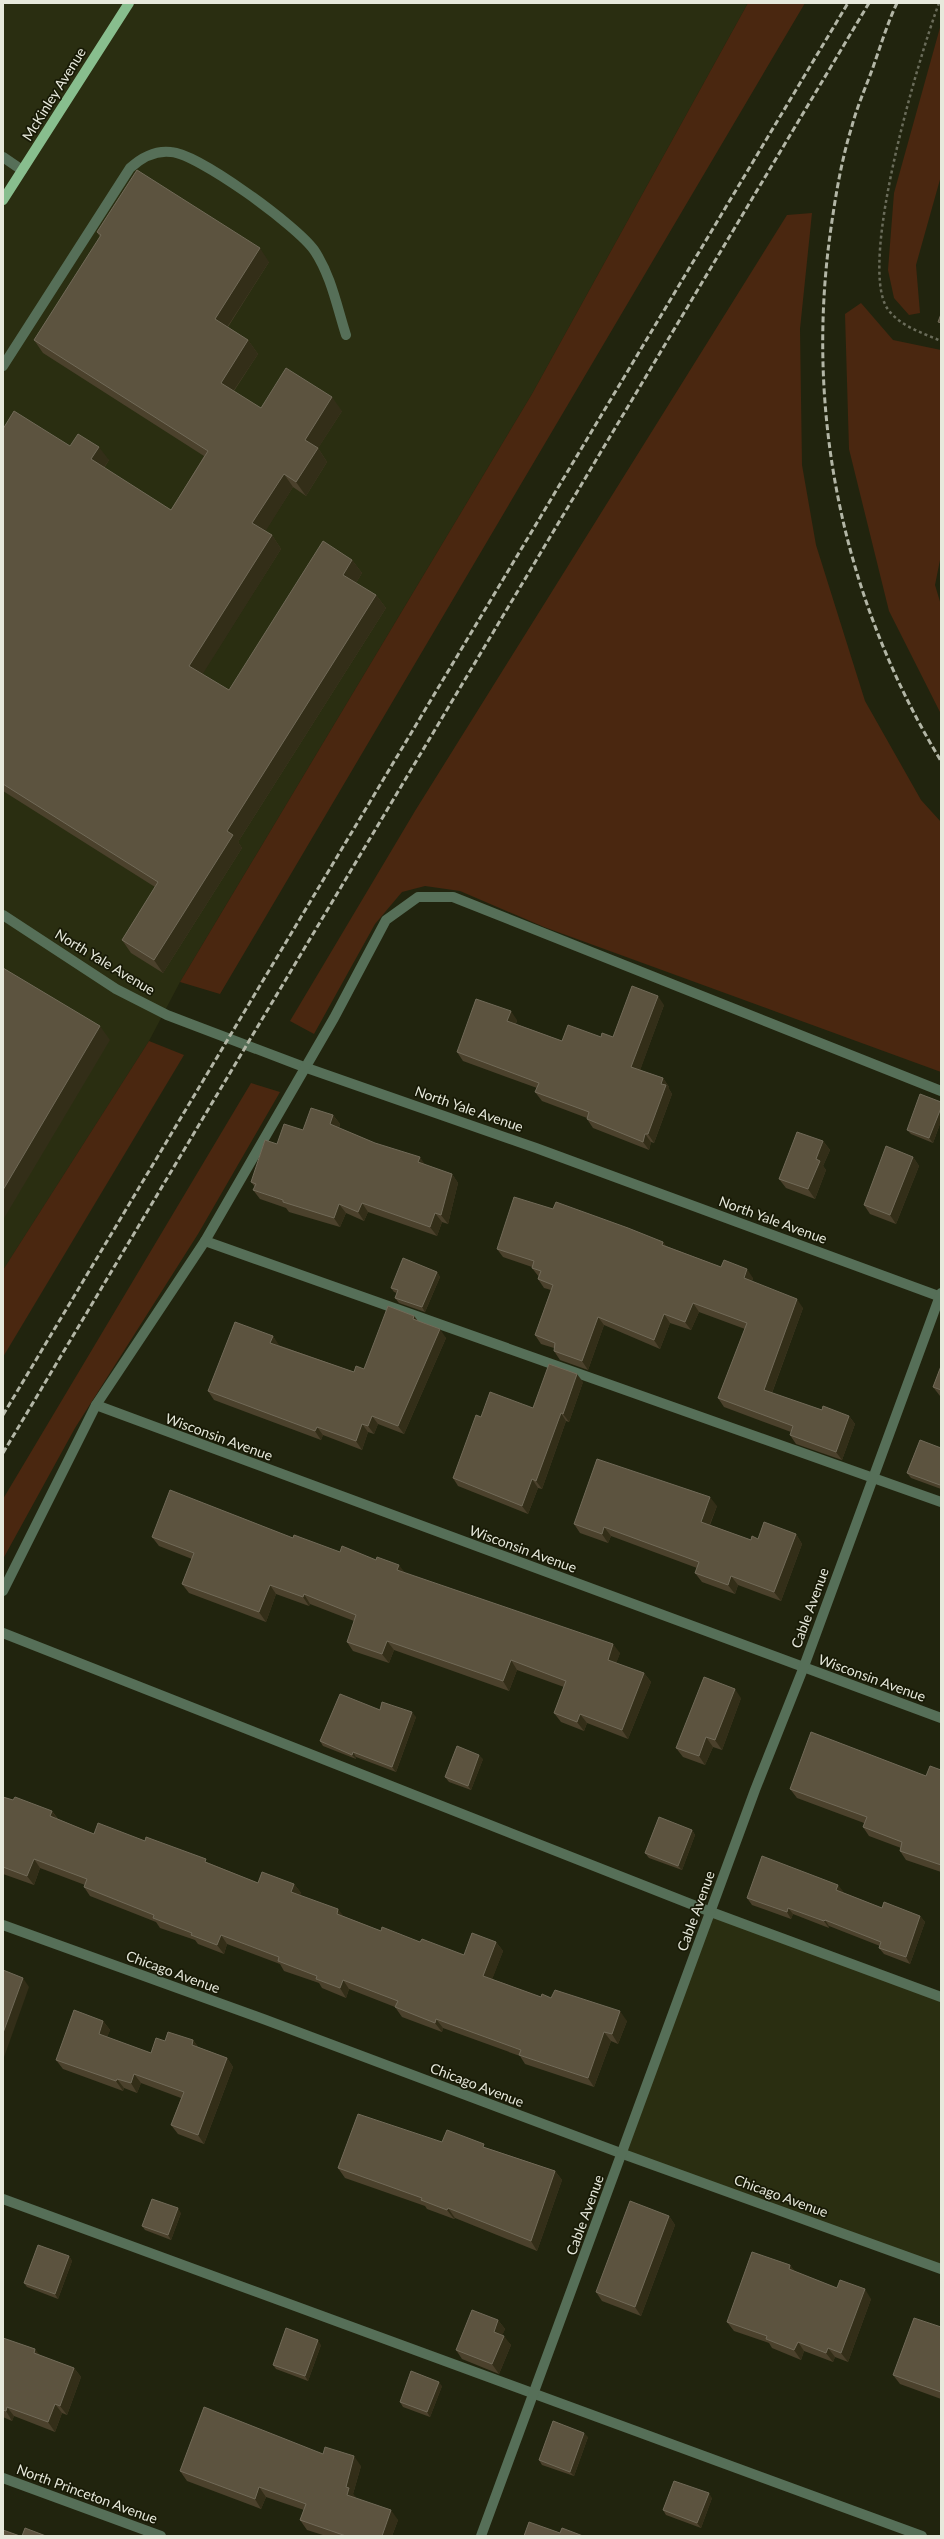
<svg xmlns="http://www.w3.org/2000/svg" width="944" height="2539" viewBox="0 0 944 2539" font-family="Lato,sans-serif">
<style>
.built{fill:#2a2e11}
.green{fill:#4a2710}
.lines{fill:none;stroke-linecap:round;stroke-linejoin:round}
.path{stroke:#6a6c5a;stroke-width:2.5;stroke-dasharray:3 3;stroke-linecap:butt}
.minor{stroke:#566f58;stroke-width:10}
.major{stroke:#88be8e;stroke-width:10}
.rail{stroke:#b3b6a6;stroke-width:3;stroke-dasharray:6 3;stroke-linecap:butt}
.wall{fill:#4b412c}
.shaded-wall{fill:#332e18}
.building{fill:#5c533f;stroke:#716a58}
.labels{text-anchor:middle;stroke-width:3.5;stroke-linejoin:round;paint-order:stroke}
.street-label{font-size:14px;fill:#e7e9dc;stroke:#181a06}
</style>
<rect width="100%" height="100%" fill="#21240e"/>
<g class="built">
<polygon points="3,3 748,3 532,394 180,982 149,1041 3,1270"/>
<polygon points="711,1912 941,1997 941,2270 623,2154"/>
</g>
<g class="green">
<polygon points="748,3 805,3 220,994 180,982 532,394"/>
<polygon points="941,24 941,176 916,265 920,313 909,315 894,298 888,270 894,193"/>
<polygon points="812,213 800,329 802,465 816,545 865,701 921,800 941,822 941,1072 544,927 460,891 425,886 402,892 375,924 314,1034 290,1021 415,811 787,215"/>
<polygon points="861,303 893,340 941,350 941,555 935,585 941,605 941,714 889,611 849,449 845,314"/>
<polygon points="149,1041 184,1055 3,1357 3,1270"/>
<polygon points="251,1083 280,1092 198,1234 75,1428 3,1559 3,1499"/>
</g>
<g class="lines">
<path class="path" d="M939,3C919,57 858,261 887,308C899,326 923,333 941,341"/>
<g class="minor">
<polyline points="3,157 22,170"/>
<path d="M3,366L130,168C141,158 155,150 171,152C199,154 297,226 314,250C331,275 337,307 346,335"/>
<polyline points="3,915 116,989 167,1015 304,1067 536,1148 941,1297"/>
<polyline points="205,1241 941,1502"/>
<polyline points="96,1405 941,1718"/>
<polyline points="3,1591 96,1405 205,1241 334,1018 386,920 418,897 453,897 941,1091"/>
<polyline points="3,1633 711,1912 941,1997"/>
<polyline points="3,1925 266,2020 623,2154 941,2269"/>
<polyline points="3,2199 922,2536"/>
<polyline points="3,2478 161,2536"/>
<polyline points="481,2536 755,1790 803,1669 941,1293"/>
</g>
<polyline class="major" points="3,200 129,3"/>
<g class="rail">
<path d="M897,3C887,24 880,48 872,70C865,89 857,107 852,126C841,161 835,199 830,235C805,419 845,603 941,761"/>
<polyline points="3,1415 848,3"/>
<polyline points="3,1453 869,3"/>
</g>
</g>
<g class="wall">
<polygon points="97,232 269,262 228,327 248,340 258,354 234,391 261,408 342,411 318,448 327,462 306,496 293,487 265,531 272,535 281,549 202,674 229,690 352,560 362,573 356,583 376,595 386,608 238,842 242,848 163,973 131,953 122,940 155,887 3,791 3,429 70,446 109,460 104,468 171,510 204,456 43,353 34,340 100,237"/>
<polygon points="664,1005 640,1070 663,1078 669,1087 669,1089 672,1094 654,1143 651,1142 649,1150 593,1128 587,1119 587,1118 542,1101 535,1092 537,1088 463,1061 457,1052 517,1020 516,1024 562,1041 601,1037 613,1037"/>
<polygon points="941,1102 941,1121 933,1143 911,1134 907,1130"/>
<polygon points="333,1115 340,1124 339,1128 425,1165 452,1174 458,1183 448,1224 442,1222 437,1236 368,1212 364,1221 346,1213 340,1227 289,1212 286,1208 260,1199 253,1190 255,1187 251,1182 277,1144"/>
<polygon points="823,1141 830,1150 823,1166 826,1170 815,1199 786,1188 779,1179"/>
<polygon points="913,1157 919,1166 896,1224 870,1214 864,1205"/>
<polygon points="553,1209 663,1242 666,1246 721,1267 753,1278 752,1281 803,1308 772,1393 822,1410 849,1416 855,1424 842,1460 796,1444 790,1435 791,1432 724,1407 718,1398 745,1329 699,1312 691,1330 670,1323 660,1349 604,1325 588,1370 560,1360 554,1351 554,1348 541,1344 535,1335 551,1290 544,1288 538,1279 539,1277 532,1268 532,1267 503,1257 497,1249"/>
<polygon points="437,1272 440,1277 425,1312 399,1303 395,1298 397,1293 394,1292 391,1288"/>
<polygon points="414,1316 418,1321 446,1338 404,1434 378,1424 374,1434 368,1432 362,1450 323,1435 321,1440 214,1400 208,1391 273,1336 278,1345 354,1372 364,1369"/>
<polygon points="941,1366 941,1397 940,1396 933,1387"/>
<polygon points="583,1382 569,1422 566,1421 542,1489 538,1488 528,1514 458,1486 453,1478 481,1417 533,1408"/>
<polygon points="941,1448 941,1489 911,1478 907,1473"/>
<polygon points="717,1506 710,1525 751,1540 758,1539 796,1534 802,1544 781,1601 738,1585 735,1594 702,1582 695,1573 697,1568 611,1536 608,1543 580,1533 574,1524"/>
<polygon points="152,1537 293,1538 405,1573 620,1653 616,1663 644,1673 651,1682 628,1739 587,1723 584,1731 561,1722 554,1713 564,1687 517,1670 509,1691 394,1650 389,1663 353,1651 347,1642 354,1621 310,1604 309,1606 276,1594 266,1622 189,1593 182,1584 192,1559 159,1546"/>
<polygon points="741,1698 722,1750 713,1747 705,1765 683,1757 676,1748"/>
<polygon points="380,1710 416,1717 396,1772 356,1757 356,1759 323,1746 320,1741"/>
<polygon points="483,1759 471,1790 449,1782 445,1777"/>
<polygon points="941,1770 941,1872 906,1860 900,1851 901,1848 869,1836 863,1827 864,1823 797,1798 790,1789 926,1776"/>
<polygon points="3,1797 13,1800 52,1811 58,1819 94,1834 145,1841 209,1863 258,1883 294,1884 301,1893 300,1895 343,1916 381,1931 420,1942 464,1955 496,1942 503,1951 492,1979 541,1997 551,1998 627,2021 618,2044 611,2041 594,2087 525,2064 520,2056 443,2028 442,2032 402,2017 395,2007 349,1989 346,1998 322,1988 319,1983 284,1971 280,1964 227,1944 224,1954 198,1944 195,1940 160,1928 156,1922 90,1896 84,1887 85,1885 40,1868 34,1885 3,1874"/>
<polygon points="692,1830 695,1835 682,1870 649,1858 645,1853"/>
<polygon points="843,1891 842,1892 882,1908 920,1916 925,1922 910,1964 884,1954 879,1948 880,1946 829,1926 829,1928 793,1914 791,1919 752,1905 747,1898"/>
<polygon points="103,2021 110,2030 107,2037 151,2053 165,2041 193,2040 198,2047 227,2058 233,2067 204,2144 178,2134 171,2125 181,2098 141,2083 137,2093 124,2088 123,2091 63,2069 56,2060"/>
<polygon points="442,2142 487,2148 555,2171 562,2180 537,2251 455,2218 454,2219 427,2209 425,2206 345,2178 338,2168"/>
<polygon points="181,2213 171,2240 145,2230 142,2226"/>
<polygon points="669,2216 675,2225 641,2316 602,2301 596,2292"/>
<polygon points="69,2256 72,2261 58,2299 27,2287 24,2283"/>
<polygon points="790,2265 795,2272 837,2288 871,2299 848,2362 835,2357 833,2362 804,2351 801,2360 772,2348 769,2343 734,2331 727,2322"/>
<polygon points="498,2320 505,2329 502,2335 511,2345 499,2374 462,2359 456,2350"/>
<polygon points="941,2327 941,2399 900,2384 893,2375"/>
<polygon points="3,2338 39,2355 74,2368 81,2377 67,2415 62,2413 55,2432 14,2416 12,2421 3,2417"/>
<polygon points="321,2345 308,2381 276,2369 273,2365"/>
<polygon points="442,2386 430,2417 403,2407 400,2402"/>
<polygon points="588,2437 574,2476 542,2465 539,2460"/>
<polygon points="323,2454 361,2466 353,2494 355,2498 398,2520 392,2536 326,2536 307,2530 300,2520 304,2510 266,2497 261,2509 187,2481 180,2471"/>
<polygon points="712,2498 701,2528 666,2515 663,2510"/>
</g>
<g class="shaded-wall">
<polygon points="260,248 269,262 224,332 215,319"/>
<polygon points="248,340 258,354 230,396 221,383"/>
<polygon points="332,397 342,411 315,453 305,440"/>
<polygon points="99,447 109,460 100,473 91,459"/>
<polygon points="318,448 327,462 306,496 296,482"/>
<polygon points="284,474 293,487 262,537 252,523"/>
<polygon points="272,535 281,549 199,680 189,666"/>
<polygon points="352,560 362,573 353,588 343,575"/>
<polygon points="376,595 386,608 238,842 242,848 163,973 154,960 227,831"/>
<polygon points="658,996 664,1005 638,1076 631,1067"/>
<polygon points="511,1011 517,1020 513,1030 507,1021"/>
<polygon points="100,1026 110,1040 3,1220 3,1190"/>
<polygon points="663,1078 669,1087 669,1089 672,1094 654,1143 648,1134"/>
<polygon points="941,1108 941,1121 933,1143 929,1138"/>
<polygon points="333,1115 340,1124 337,1133 330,1124"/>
<polygon points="645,1134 651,1142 649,1150 643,1142"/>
<polygon points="823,1141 830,1150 823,1166 826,1170 815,1199 808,1189 816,1159"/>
<polygon points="420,1157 426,1166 418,1162"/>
<polygon points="913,1157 919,1166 896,1224 890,1215"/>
<polygon points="452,1174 458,1183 448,1224 441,1215"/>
<polygon points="362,1203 368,1212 364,1221 358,1212"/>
<polygon points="339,1204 346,1213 340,1227 334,1218"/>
<polygon points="435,1213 442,1222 437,1236 430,1227"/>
<polygon points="663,1242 669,1250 662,1245"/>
<polygon points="747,1269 753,1278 750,1287 744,1278"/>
<polygon points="437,1272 440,1277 425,1312 422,1307"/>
<polygon points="797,1299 803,1308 770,1398 764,1390"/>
<polygon points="693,1303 699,1312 691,1330 685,1322"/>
<polygon points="664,1314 670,1323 660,1349 654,1340"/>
<polygon points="414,1316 420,1324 413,1319"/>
<polygon points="598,1317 604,1325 588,1370 582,1361"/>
<polygon points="440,1329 446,1338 404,1434 398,1426"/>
<polygon points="273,1336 279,1345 276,1351 270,1343"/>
<polygon points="577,1374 583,1382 569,1422 563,1414"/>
<polygon points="561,1413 566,1421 542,1489 536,1481"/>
<polygon points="372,1416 378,1424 374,1434 368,1426"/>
<polygon points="849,1416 855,1424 842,1460 836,1452"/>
<polygon points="362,1424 368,1432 362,1450 356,1441"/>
<polygon points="317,1427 323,1435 321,1440 315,1431"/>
<polygon points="532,1479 538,1488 528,1514 522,1506"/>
<polygon points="710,1497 717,1506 707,1531 701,1522"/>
<polygon points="604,1527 611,1536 608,1543 602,1534"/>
<polygon points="796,1534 802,1544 781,1601 774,1592"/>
<polygon points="399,1565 406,1574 397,1570"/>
<polygon points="731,1576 738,1585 735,1594 728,1585"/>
<polygon points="270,1585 276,1594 266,1622 259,1612"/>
<polygon points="304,1594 310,1604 309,1606 303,1597"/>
<polygon points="387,1641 394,1650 389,1663 382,1654"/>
<polygon points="613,1644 620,1653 614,1669 608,1660"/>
<polygon points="511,1660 517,1670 509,1691 503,1681"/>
<polygon points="644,1673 651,1682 628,1739 622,1730"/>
<polygon points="735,1689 741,1698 722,1750 715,1740"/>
<polygon points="412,1712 416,1717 396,1772 392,1767"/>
<polygon points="580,1714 587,1723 584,1731 577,1722"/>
<polygon points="706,1737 713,1747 705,1765 699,1756"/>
<polygon points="353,1752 356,1757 356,1759 352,1755"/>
<polygon points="479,1755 483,1759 471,1790 468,1786"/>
<polygon points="52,1811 58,1820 50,1816"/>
<polygon points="692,1830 695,1835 682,1870 678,1866"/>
<polygon points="34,1859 40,1868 34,1885 27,1876"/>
<polygon points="294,1884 301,1893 298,1901 291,1892"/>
<polygon points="838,1885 843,1891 841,1896 836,1890"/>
<polygon points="788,1908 793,1914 791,1919 787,1912"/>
<polygon points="338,1909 345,1918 337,1914"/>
<polygon points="920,1916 925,1922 910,1964 906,1957"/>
<polygon points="825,1920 829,1926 829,1928 824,1921"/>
<polygon points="221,1935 227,1944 224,1954 217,1945"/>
<polygon points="496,1942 503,1951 490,1985 483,1976"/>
<polygon points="23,1978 29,1987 3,2060 3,2033"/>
<polygon points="343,1980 349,1989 346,1998 340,1988"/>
<polygon points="620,2011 627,2021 618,2044 612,2034"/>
<polygon points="436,2019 443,2028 442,2032 435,2023"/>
<polygon points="103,2021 110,2030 105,2043 99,2034"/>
<polygon points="604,2032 611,2041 594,2087 588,2078"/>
<polygon points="193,2040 200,2050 192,2045"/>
<polygon points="227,2058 233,2067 204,2144 198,2135"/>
<polygon points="134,2074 141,2083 137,2093 131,2083"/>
<polygon points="117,2079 124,2088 123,2091 116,2081"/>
<polygon points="555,2171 562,2180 537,2251 531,2241"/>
<polygon points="178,2208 181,2213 171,2240 168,2235"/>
<polygon points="448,2208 455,2218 454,2219 447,2210"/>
<polygon points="669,2216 675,2225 641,2316 635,2307"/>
<polygon points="69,2256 72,2261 58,2299 55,2294"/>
<polygon points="790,2265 797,2274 789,2269"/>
<polygon points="865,2289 871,2299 848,2362 841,2353"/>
<polygon points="498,2320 505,2329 500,2341 494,2332"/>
<polygon points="504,2336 511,2345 499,2374 492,2364"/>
<polygon points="318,2340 321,2345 308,2381 305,2376"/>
<polygon points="798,2342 804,2351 801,2360 794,2350"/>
<polygon points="828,2348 835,2357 833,2362 826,2353"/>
<polygon points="35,2349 42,2358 34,2353"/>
<polygon points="74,2368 81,2377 67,2415 60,2406"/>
<polygon points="439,2382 442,2386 430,2417 427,2412"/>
<polygon points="55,2404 62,2413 55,2432 48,2422"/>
<polygon points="7,2407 14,2416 12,2421 6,2411"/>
<polygon points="584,2433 588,2437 574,2476 570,2472"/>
<polygon points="354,2456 361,2466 353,2494 356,2497 353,2504 347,2495 346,2487"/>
<polygon points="259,2487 266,2497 261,2509 255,2499"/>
<polygon points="709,2493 712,2498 701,2528 697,2523"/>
<polygon points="391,2510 398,2520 392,2536 382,2536"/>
</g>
<g class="building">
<polygon points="137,170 260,248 215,319 248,340 221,383 261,408 286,368 332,397 305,440 318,448 296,482 284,474 252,523 272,535 189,666 229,690 323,541 352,560 343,575 376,595 227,831 233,835 154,960 122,940 158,882 3,784 3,429 14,411 70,446 78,434 99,447 91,459 171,510 208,451 34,340 101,235 97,232"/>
<polygon points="941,314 941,323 938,322"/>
<polygon points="3,968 100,1026 3,1190"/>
<polygon points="632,986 658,996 631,1067 663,1078 661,1084 666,1085 648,1134 645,1134 643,1142 587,1119 589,1112 535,1092 539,1083 457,1052 476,999 511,1011 507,1021 562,1041 568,1025 601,1037 602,1033 613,1037"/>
<polygon points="920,1094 941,1102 941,1108 929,1138 907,1130"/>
<polygon points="311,1108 333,1115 330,1124 375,1143 420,1157 418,1162 452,1174 441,1215 435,1213 430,1227 362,1203 358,1212 339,1204 334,1218 283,1202 283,1200 253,1190 256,1184 251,1182 265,1140 277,1144 284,1124 303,1130"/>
<polygon points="797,1132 823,1141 816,1159 820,1161 808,1189 779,1179"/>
<polygon points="886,1146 913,1157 890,1215 864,1205"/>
<polygon points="514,1197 553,1209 556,1202 628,1228 663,1242 662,1245 721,1267 724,1260 747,1269 744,1278 797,1299 764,1390 822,1410 823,1406 849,1416 836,1452 790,1435 793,1426 718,1398 747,1323 693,1303 685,1322 664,1314 654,1340 598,1317 582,1361 554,1351 555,1343 535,1335 553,1285 538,1279 541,1271 532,1268 534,1261 497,1249"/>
<polygon points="403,1258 437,1272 422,1307 395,1298 398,1290 391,1288"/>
<polygon points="388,1306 414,1316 413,1319 440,1329 398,1426 372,1416 368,1426 362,1424 356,1441 317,1427 315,1431 208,1391 235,1322 273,1336 270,1343 354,1372 356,1366 364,1369"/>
<polygon points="549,1364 577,1374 563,1414 561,1413 536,1481 532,1479 522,1506 453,1478 476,1415 481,1417 490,1392 533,1408"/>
<polygon points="941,1366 941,1390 933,1387"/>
<polygon points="920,1440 941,1448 941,1484 940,1485 907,1473"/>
<polygon points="597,1459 710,1497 701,1522 751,1540 752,1536 758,1539 764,1522 796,1534 774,1592 731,1576 728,1585 695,1573 699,1562 604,1527 602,1534 574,1524"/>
<polygon points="170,1490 293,1538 294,1535 340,1552 342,1546 376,1560 377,1557 399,1565 397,1570 613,1644 608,1660 644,1673 622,1730 580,1714 577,1722 554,1713 566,1681 511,1660 503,1681 387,1641 382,1654 347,1642 356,1615 304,1594 303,1597 270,1585 259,1612 182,1584 194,1553 152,1537"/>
<polygon points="704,1677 735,1689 715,1740 706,1737 699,1756 676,1748"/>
<polygon points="340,1694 380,1710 382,1702 412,1712 392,1767 353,1752 352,1755 320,1741"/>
<polygon points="811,1732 926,1776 930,1766 941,1770 941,1865 900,1851 902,1842 863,1827 867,1817 790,1789"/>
<polygon points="457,1746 479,1755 468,1786 445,1777"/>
<polygon points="3,1797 13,1800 15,1797 52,1811 50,1816 94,1834 98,1823 145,1841 146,1837 206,1859 205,1862 258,1883 262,1872 294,1884 291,1892 338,1909 337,1914 381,1931 382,1927 420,1942 422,1939 464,1955 472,1933 496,1942 483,1976 541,1997 542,1994 551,1998 555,1990 620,2011 612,2034 604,2032 588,2078 519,2055 521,2050 436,2019 435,2023 395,2007 398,2001 343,1980 340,1988 316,1979 317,1976 278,1961 279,1957 221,1935 217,1945 191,1935 192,1933 153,1918 154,1915 84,1887 87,1879 34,1859 27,1876 3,1867"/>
<polygon points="659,1817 692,1830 678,1866 645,1853"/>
<polygon points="762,1856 838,1885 836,1890 882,1908 884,1902 920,1916 906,1957 879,1948 881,1942 825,1920 824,1921 788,1908 787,1912 747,1898"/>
<polygon points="3,1970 23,1978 3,2033"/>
<polygon points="74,2010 103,2021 99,2034 151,2053 156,2038 165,2041 168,2032 193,2040 192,2045 227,2058 198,2135 171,2125 184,2092 134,2074 131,2083 117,2079 116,2081 56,2060"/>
<polygon points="358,2114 442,2142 447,2130 484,2144 483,2147 555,2171 531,2241 448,2208 447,2210 421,2200 422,2198 338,2168"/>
<polygon points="152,2199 178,2208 168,2235 142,2226"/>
<polygon points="630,2201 669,2216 635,2307 596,2292"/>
<polygon points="38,2245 69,2256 55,2294 24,2283"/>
<polygon points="752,2252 790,2265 789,2269 837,2288 840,2280 865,2289 841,2353 828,2348 826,2353 798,2342 794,2350 766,2339 767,2336 727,2322"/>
<polygon points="472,2310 498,2320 494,2332 504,2336 492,2364 456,2350"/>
<polygon points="914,2318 941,2327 941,2392 893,2375"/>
<polygon points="286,2328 318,2340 305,2376 273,2365"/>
<polygon points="3,2338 35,2349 34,2353 74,2368 60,2406 55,2404 48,2422 7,2407 6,2411 3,2410"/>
<polygon points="411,2371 439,2382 427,2412 400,2402"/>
<polygon points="204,2407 323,2454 325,2447 354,2456 346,2487 349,2488 347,2495 391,2510 382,2536 346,2536 300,2520 306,2504 259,2487 255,2499 180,2471"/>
<polygon points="553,2421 584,2433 570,2472 539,2460"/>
<polygon points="674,2481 709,2493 697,2523 663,2510"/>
<polygon points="529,2522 560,2533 562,2528 583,2536 524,2536"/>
<polygon points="25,2528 46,2536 22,2536"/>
<polygon points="3,2530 20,2536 3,2536"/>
</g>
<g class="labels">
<g class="street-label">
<text transform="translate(54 94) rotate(-58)" y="5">McKinley Avenue</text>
<text transform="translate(105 962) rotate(31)" y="5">North Yale Avenue</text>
<text transform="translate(469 1109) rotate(19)" y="5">North Yale Avenue</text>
<text transform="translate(773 1220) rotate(20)" y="5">North Yale Avenue</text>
<text transform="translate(219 1437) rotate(20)" y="5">Wisconsin Avenue</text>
<text transform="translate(523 1549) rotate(20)" y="5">Wisconsin Avenue</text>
<text transform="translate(810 1608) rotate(-70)" y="5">Cable Avenue</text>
<text transform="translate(872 1678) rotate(20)" y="5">Wisconsin Avenue</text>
<text transform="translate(696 1911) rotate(-70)" y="5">Cable Avenue</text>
<text transform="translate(173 1972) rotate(20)" y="5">Chicago Avenue</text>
<text transform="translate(477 2085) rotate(21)" y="5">Chicago Avenue</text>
<text transform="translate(781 2196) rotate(20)" y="5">Chicago Avenue</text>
<text transform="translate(585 2215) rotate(-70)" y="5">Cable Avenue</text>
<text transform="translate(87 2494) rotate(20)" y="5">North Princeton Avenue</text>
</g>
</g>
<rect width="944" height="2539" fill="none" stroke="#e7e9dc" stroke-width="8"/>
</svg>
